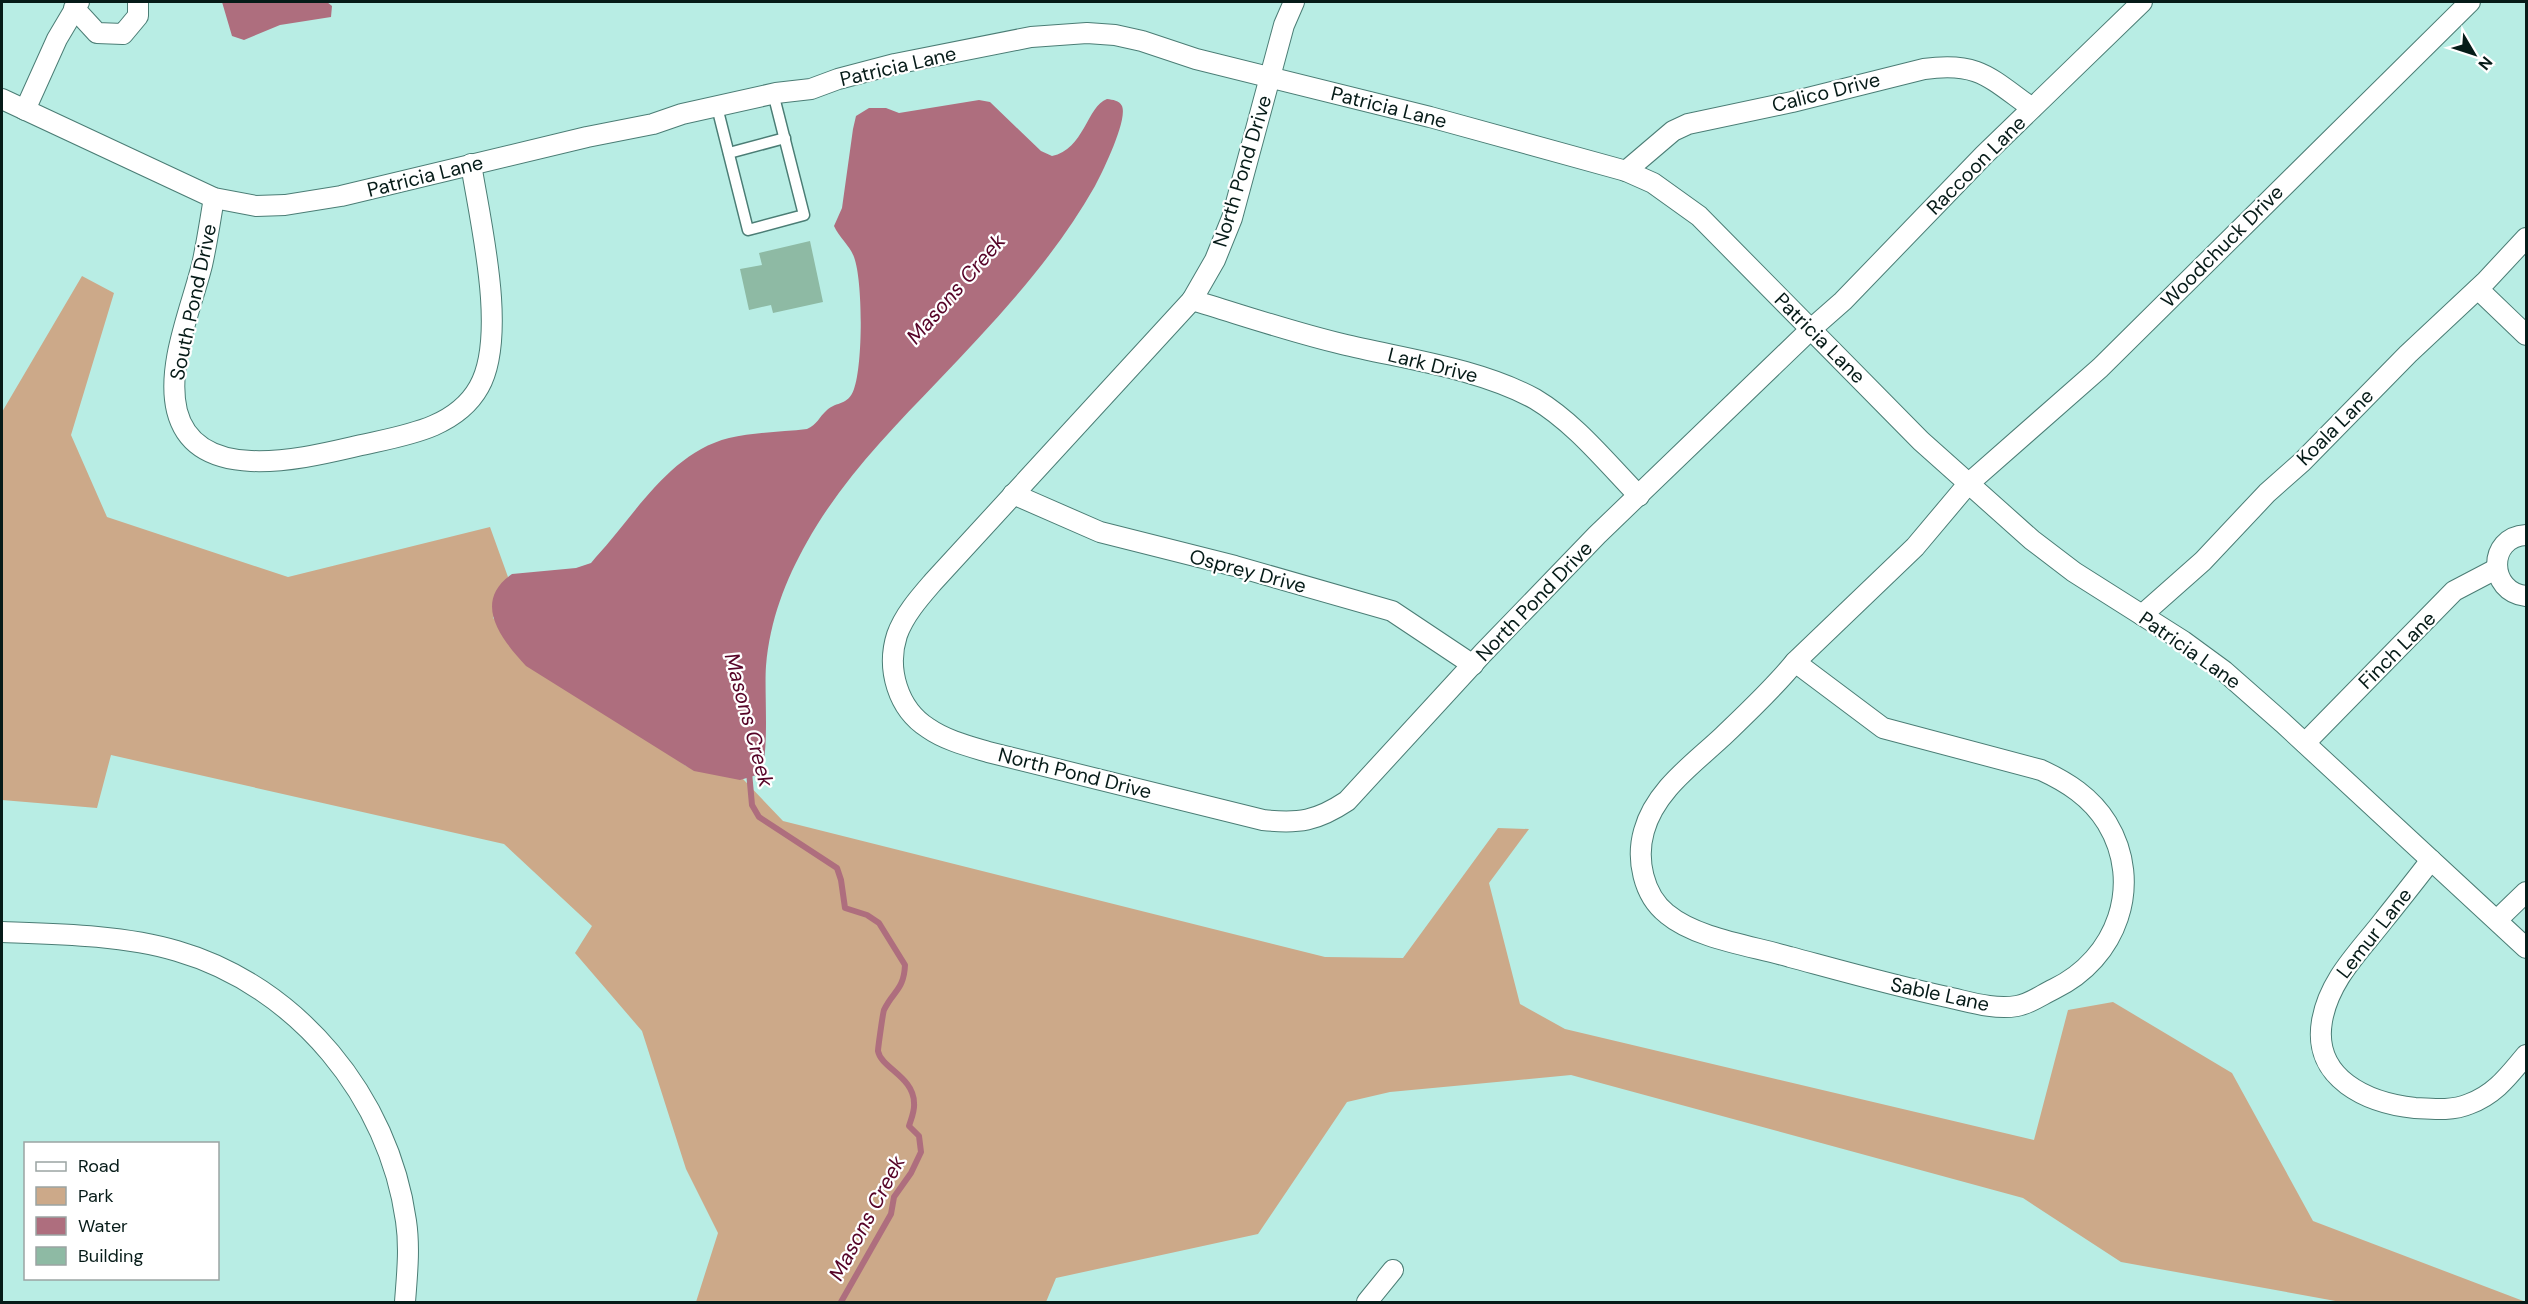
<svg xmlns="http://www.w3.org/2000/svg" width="2528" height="1304" viewBox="0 0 2528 1304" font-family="'DM Sans',sans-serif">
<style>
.green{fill:#cca989}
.water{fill:#ae6e7e}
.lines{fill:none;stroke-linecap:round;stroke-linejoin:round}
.stream{stroke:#ae6e7e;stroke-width:6}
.building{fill:#8ebaa4}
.lane-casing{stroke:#4b7d75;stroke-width:13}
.street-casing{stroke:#4b7d75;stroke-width:22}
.lane{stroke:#fff;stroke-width:10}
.street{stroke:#fff;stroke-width:20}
.labels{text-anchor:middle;stroke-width:4.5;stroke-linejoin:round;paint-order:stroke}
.street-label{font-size:20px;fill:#061b18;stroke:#fff}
.water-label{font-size:21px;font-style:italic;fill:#560327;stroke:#fff}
</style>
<rect width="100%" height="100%" fill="#b8ede4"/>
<polygon class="green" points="82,276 114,293 71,435 107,517 288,577 490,527 508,577 493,618 686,766 743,779 783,821 1325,957 1403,958 1498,828 1529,829 1489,883 1520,1004 1565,1029 2034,1140 2068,1010 2113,1002 2232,1073 2313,1221 2526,1302 2341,1302 2121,1262 2023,1198 1571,1075 1390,1092 1347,1102 1258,1234 1056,1278 1046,1302 696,1302 718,1233 686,1169 642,1031 575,953 592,926 504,844 111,755 97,808 2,800 2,412"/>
<g class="water">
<polygon points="222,2 327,2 332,6 331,17 280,25 244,40 232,36"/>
<path d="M1107,99C1113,100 1119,100 1122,106C1128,120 1102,173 1095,186C1053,260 996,320 938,381C890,431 841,481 807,542C785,581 770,620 766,666C764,692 770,754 760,774L740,780L694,771L526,666C502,640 471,602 512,574L576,568L591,563L596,557C635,515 669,453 729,438C754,432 782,432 807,429C817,425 819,417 827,410C837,401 848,406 854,389C863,364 863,281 854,257C850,246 839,237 834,226L842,208L853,129L856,116L869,108H886L899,113L979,100L990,102L1041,151L1052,156C1084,150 1087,106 1107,99Z"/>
</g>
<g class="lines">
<path class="stream" d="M749,772L752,805L759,817L837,868L841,880L845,908L867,915L879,923L905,965C904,990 893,991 884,1010C883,1012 878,1048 878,1051C881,1068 914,1077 914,1103C915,1111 911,1119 909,1126L919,1136L921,1152L911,1173L894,1197L891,1214L841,1302"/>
</g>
<polygon class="building" points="810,241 823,302 773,313 771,305 749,310 740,269 762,265 759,253"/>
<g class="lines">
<defs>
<g id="lane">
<polyline points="717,107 748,230 804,215 773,93"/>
<polyline points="729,153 785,138"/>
</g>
<g id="street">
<path d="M1294,2L1284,25L1232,218L1215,260L1192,300L933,582C920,597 904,615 897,635C886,669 898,709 928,728C945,740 968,746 988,752L1263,820C1299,824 1317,821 1347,801L1483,653L1597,535L1810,330L1843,301L1984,155L2142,2"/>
<polyline points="74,8 97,33 123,34 138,16 138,2"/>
<polyline points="2,99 214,198 256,206 285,205 341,196 587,137 653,124 682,114 776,93 811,89 838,79 895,64 1031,37 1087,33 1115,35 1142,41 1196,59 1430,117 1626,171 1653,183 1699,216 1921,441 2032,540 2074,572 2183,641 2224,671 2283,723 2526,948"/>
<polyline points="25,110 57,39 79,2"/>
<path d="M1626,171L1673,131L1688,124L1792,102L1924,69C1978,61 1990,78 2032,108"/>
<path d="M214,198C210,221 207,243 202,265C191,309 166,366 177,411C196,486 305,458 357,446C400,436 455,430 479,387C508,336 480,221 471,164"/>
<polyline points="2478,289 2526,335"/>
<path d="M1192,300C1242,315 1291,332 1342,344C1404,359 1478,368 1535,399C1575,423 1606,462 1639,496"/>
<polyline points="1013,494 1100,532 1235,566 1392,611 1473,665"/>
<path d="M2526,535C2487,537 2488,592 2526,596"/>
<polyline points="2142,615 2203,561 2267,493 2302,462 2408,354 2486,281 2526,238"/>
<path d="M1795,662L1883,728L2041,770C2067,782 2091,797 2107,823C2144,884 2117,959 2054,989C2043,994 2030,1004 2017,1006C1994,1010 1970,1002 1947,997C1895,986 1842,971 1790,957C1753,946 1697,939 1667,914C1643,895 1636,859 1644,831C1655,791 1692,765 1721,738C1746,714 1773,689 1795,662Z"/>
<polyline points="1795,662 1915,547 1968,484 2100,368 2470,2"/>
<polyline points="2305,743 2454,591 2496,569"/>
<path d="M2431,860C2415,881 2399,901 2383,921C2359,952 2329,980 2322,1021C2312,1079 2368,1103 2415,1108C2433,1109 2453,1111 2469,1104C2496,1094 2509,1075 2526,1055"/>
<polyline points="2497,920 2526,892"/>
<path d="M2,932C58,934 123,935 177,951C298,986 389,1098 406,1221C410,1248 407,1275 405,1302"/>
<polyline points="1367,1302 1393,1270"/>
</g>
</defs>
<use href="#lane" class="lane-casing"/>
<use href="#street" class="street-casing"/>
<use href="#lane" class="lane"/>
<use href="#street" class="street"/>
</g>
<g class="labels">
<g class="street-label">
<text transform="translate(898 66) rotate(-13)" y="7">Patricia Lane</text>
<text transform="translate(1826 92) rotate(-14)" y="7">Calico Drive</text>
<text transform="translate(1389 107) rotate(14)" y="7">Patricia Lane</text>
<text transform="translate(1976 165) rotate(-45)" y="7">Raccoon Lane</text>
<text transform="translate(1242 171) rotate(-73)" y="7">North Pond Drive</text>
<text transform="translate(425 176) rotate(-14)" y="7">Patricia Lane</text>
<text transform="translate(2222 246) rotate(-45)" y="7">Woodchuck Drive</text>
<text transform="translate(193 302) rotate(-78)" y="7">South Pond Drive</text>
<text transform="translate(1820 338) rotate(45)" y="7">Patricia Lane</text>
<text transform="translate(1433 365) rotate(14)" y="7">Lark Drive</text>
<text transform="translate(2335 427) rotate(-45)" y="7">Koala Lane</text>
<text transform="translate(1248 571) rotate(15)" y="7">Osprey Drive</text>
<text transform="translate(1534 601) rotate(-46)" y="7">North Pond Drive</text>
<text transform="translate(2190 650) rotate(35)" y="7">Patricia Lane</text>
<text transform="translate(2397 650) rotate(-45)" y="7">Finch Lane</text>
<text transform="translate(1075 773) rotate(14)" y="7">North Pond Drive</text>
<text transform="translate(2374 933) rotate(-52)" y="7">Lemur Lane</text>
<text transform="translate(1940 994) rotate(12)" y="7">Sable Lane</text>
</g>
<g class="water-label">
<text transform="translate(956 289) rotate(-49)" y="7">Masons Creek</text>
<text transform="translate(749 720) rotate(75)" y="7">Masons Creek</text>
<text transform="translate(867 1218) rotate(-62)" y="7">Masons Creek</text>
</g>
</g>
<rect width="2528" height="1304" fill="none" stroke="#061b18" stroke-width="6"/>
<rect x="24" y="1142" width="195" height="138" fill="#ffffff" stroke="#9ba4a3" stroke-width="1.5"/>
<rect x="36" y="1162" width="30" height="9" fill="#ffffff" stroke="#9ba4a3" stroke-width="1.5"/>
<text x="78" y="1172" font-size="18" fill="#061b18">Road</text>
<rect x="36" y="1187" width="30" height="18" fill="#cca989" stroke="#9ba4a3" stroke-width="1.5"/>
<text x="78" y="1202" font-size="18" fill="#061b18">Park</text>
<rect x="36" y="1217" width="30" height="18" fill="#ae6e7e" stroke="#9ba4a3" stroke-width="1.5"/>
<text x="78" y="1232" font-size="18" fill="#061b18">Water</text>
<rect x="36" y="1247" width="30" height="18" fill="#8ebaa4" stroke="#9ba4a3" stroke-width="1.5"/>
<text x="78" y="1262" font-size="18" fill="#061b18">Building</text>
<g transform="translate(2474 54) rotate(129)" stroke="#ffffff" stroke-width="4.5" paint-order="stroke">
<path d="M0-4.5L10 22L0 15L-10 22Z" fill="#061b18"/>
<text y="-9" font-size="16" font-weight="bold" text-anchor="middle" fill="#061b18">N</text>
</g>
</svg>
